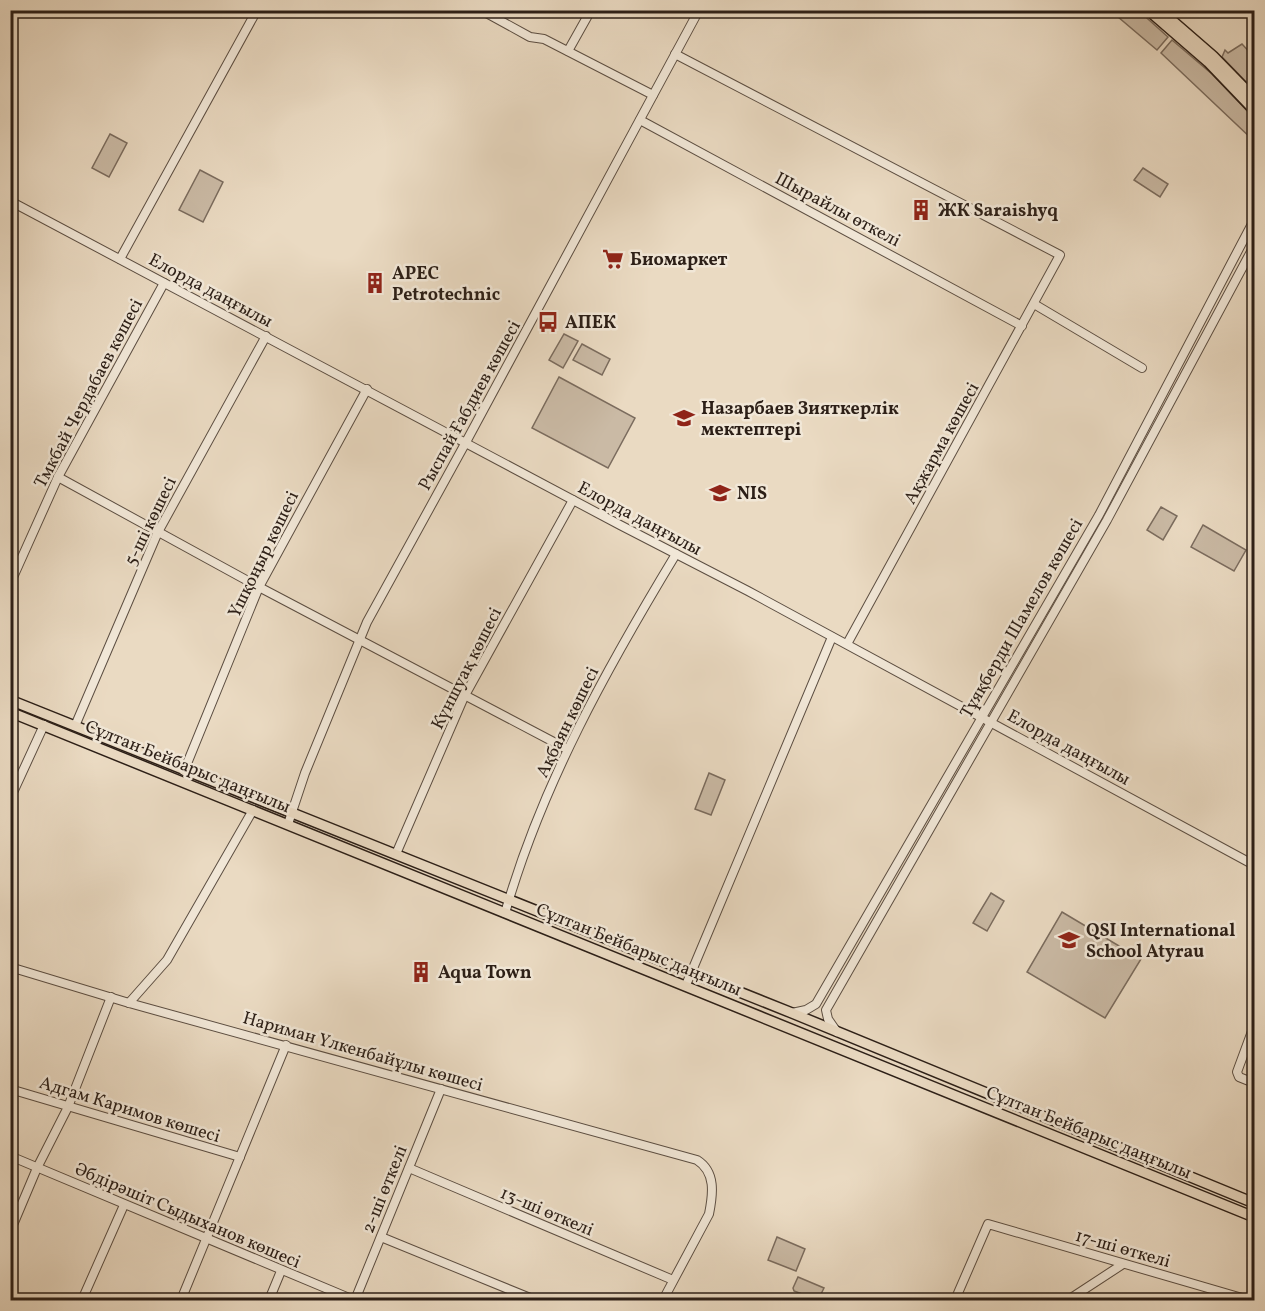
<svg xmlns="http://www.w3.org/2000/svg" width="1265" height="1311" viewBox="0 0 1265 1311" font-family="Vollkorn,serif">
<style>
.green{fill:#cabaa5;stroke:#7b6c5e;stroke-width:1.5}
.lines{fill:none;stroke-linecap:round;stroke-linejoin:round}
.minor-casing{stroke:#5c4e42;stroke-width:10}
.major-casing{stroke:#2c1f17;stroke-width:12}
.minor{stroke:#f1e7d7;stroke-width:8}
.major{stroke:#eadac2;stroke-width:9}
.labels{text-anchor:middle;stroke-width:5;stroke-linejoin:round;paint-order:stroke}
.street-label{font-size:18px;fill:#2c1f17;stroke:#f1e7d7}
.poi-label{font-size:18px;font-weight:bold;fill:#2c1f17;stroke:#f1e7d7;text-anchor:start}
</style>
<rect width="100%" height="100%" fill="#eadac2"/>
<filter id="stains"><feTurbulence type="fractalNoise" baseFrequency=".00333" numOctaves="4"/><feColorMatrix values="0 0 0 0 .2 0 0 0 0 .09 0 0 0 0 .02 0 0 0 .5 -.17"/></filter>
<radialGradient id="worn" r=".72"><stop offset=".6" stop-color="#630" stop-opacity="0"/><stop offset="1" stop-color="#630" stop-opacity=".3"/></radialGradient>
<g class="green">
<polygon points="1111,11 1139,11 1168,37 1157,50"/>
<polygon points="1172,40 1212,74 1254,118 1254,141 1161,53"/>
<polygon points="1242,44 1254,57 1254,90 1222,57 1225,50 1228,53"/>
<polygon points="110,134 127,143 109,177 92,168"/>
<polygon points="1143,168 1168,184 1160,197 1134,180"/>
<polygon points="200,170 223,182 203,222 179,210"/>
<polygon points="564,334 578,341 563,368 549,360"/>
<polygon points="582,344 610,359 602,375 573,360"/>
<polygon points="559,377 635,418 608,468 532,428"/>
<polygon points="1161,507 1177,516 1163,540 1147,530"/>
<polygon points="1203,525 1246,550 1234,571 1191,547"/>
<polygon points="709,773 725,780 711,815 695,809"/>
<polygon points="991,893 1004,901 987,931 973,923"/>
<polygon points="1062,912 1141,959 1105,1018 1027,972"/>
<polygon points="777,1237 805,1249 796,1271 768,1260"/>
<polygon points="798,1277 824,1288 818,1300 794,1291 793,1288"/>
</g>
<g class="lines">
<defs>
<g id="minor">
<polyline points="481,10 530,37 544,39 653,95"/>
<polyline points="568,51 591,10"/>
<polyline points="675,54 1060,255 847,644"/>
<polyline points="640,120 1022,326"/>
<polyline points="10,201 620,525 748,591 1254,865"/>
<polyline points="120,259 257,10"/>
<polyline points="1034,304 1142,368"/>
<polyline points="58,477 259,587 567,749"/>
<polyline points="10,584 58,477 164,283"/>
<polyline points="75,726 158,532 266,336"/>
<polyline points="184,771 259,587 367,389"/>
<polyline points="10,799 44,725"/>
<polyline points="288,824 305,773 367,622 466,442 699,10"/>
<polyline points="396,854 464,697 573,500"/>
<path d="M505,913C542,784 607,668 676,554"/>
<path d="M10,967L129,1003L697,1160C716,1172 713,1194 709,1214L663,1300"/>
<polyline points="686,985 832,637"/>
<polyline points="129,1003 167,960 253,810"/>
<polyline points="792,1013 806,1010 816,1004 1099,515 1254,220"/>
<polyline points="1254,1026 1237,1072 1239,1077 1254,1083"/>
<polyline points="837,1032 828,1019 826,1010 1107,520 1254,246"/>
<polyline points="10,1089 240,1157"/>
<polyline points="10,1156 354,1300"/>
<polyline points="409,1168 673,1280"/>
<polyline points="10,1232 37,1168 68,1107 111,997"/>
<polyline points="381,1237 535,1300"/>
<polyline points="82,1300 124,1205"/>
<polyline points="181,1300 286,1045"/>
<polyline points="269,1300 281,1271"/>
<polyline points="355,1300 441,1089"/>
<polyline points="955,1300 988,1224 1249,1300"/>
<polyline points="1068,1300 1123,1264"/>
</g>
<g id="major">
<polyline points="1148,10 1208,62 1254,110"/>
<polyline points="1160,10 1213,56 1254,98"/>
<polyline points="10,700 792,1013 1254,1203"/>
<polyline points="10,712 1254,1217"/>
</g>
</defs>
<use href="#minor" class="minor-casing"/>
<use href="#major" class="major-casing"/>
<use href="#minor" class="minor"/>
<use href="#major" class="major"/>
</g>
<defs>
<symbol id="building-bare" viewBox="-9 -9 18 18"><path d="M-4-6H4V6H1V3H-1V6H-4ZM-2.5-4.3h1.7v1.8h-1.7ZM.8-4.3h1.7v1.8H.8ZM-2.5-1h1.7V.8h-1.7ZM.8-1h1.7V.8H.8Z" fill="#8f2418" stroke="#f1e7d7" stroke-width="2.5" paint-order="stroke"/></symbol>
<symbol id="supermarket-bare" viewBox="-9 -9 18 18"><path d="M-6-5.5h2.5l.6 2H6L4.5 2H-2.5L-4.4-4H-6ZM-1.5 3.2a1.3 1.3 0 1 0 .1 0ZM3 3.2a1.3 1.3 0 1 0 .1 0Z" fill="#8f2418" stroke="#f1e7d7" stroke-width="2.5" paint-order="stroke"/></symbol>
<symbol id="bus-bare" viewBox="-9 -9 18 18"><path d="M-5-6H5V4H4V6H2V4H-2V6H-4V4H-5ZM-3.5-4V0h7V-4ZM-3.5 1.2v1.5H-2V1.2ZM2 1.2v1.5H3.5V1.2Z" fill="#8f2418" stroke="#f1e7d7" stroke-width="2.5" paint-order="stroke"/></symbol>
<symbol id="school-bare" viewBox="-9 -9 18 18"><path d="M0-5L7-2L0 1L-7-2ZM-4 1L0 2.5L4 1V4Q0 6-4 4Z" fill="#8f2418" stroke="#f1e7d7" stroke-width="2.5" paint-order="stroke"/></symbol>
</defs>
<g fill-rule="evenodd">
<use href="#building-bare" x="906" y="195" width="30" height="30"/>
<use href="#supermarket-bare" x="598" y="244" width="30" height="30"/>
<use href="#building-bare" x="360" y="268" width="30" height="30"/>
<use href="#bus-bare" x="533" y="307" width="30" height="30"/>
<use href="#school-bare" x="669" y="403" width="30" height="30"/>
<use href="#school-bare" x="705" y="478" width="30" height="30"/>
<use href="#school-bare" x="1054" y="925" width="30" height="30"/>
<use href="#building-bare" x="406" y="957" width="30" height="30"/>
</g>
<g class="labels">
<g class="street-label">
<text transform="translate(838 209) rotate(28)" y="6">Шырайлы өткелі</text>
<text transform="translate(211 290) rotate(28)" y="6">Елорда даңғылы</text>
<text transform="translate(88 393) rotate(-62)" y="6">Тмкбай Чердабаев көшесі</text>
<text transform="translate(469 405) rotate(-61)" y="6">Рыспай Ғабдиев көшесі</text>
<text transform="translate(941 443) rotate(-61)" y="6">Ақжарма көшесі</text>
<text transform="translate(640 518) rotate(28)" y="6">Елорда даңғылы</text>
<text transform="translate(150 521) rotate(-64)" y="6">5-ші көшесі</text>
<text transform="translate(263 554) rotate(-64)" y="6">Үшқоңыр көшесі</text>
<text transform="translate(1021 618) rotate(-60)" y="6">Тұяқберди Шамелов көшесі</text>
<text transform="translate(466 668) rotate(-63)" y="6">Күншуақ көшесі</text>
<text transform="translate(567 722) rotate(-64)" y="6">Ақбаян көшесі</text>
<text transform="translate(1069 747) rotate(29)" y="6">Елорда даңғылы</text>
<text transform="translate(188 766) rotate(22)" y="6">Сұлтан Бейбарыс даңғылы</text>
<text transform="translate(639 949) rotate(22)" y="6">Сұлтан Бейбарыс даңғылы</text>
<text transform="translate(363 1051) rotate(16)" y="6">Нариман Үлкенбайұлы көшесі</text>
<text transform="translate(130 1109) rotate(17)" y="6">Адгам Каримов көшесі</text>
<text transform="translate(1089 1132) rotate(22)" y="6">Сұлтан Бейбарыс даңғылы</text>
<text transform="translate(384 1189) rotate(-68)" y="6">2-ші өткелі</text>
<text transform="translate(547 1211) rotate(23)" y="6">13-ші өткелі</text>
<text transform="translate(188 1215) rotate(23)" y="6">Әбдірәшіт Сыдыханов көшесі</text>
<text transform="translate(1123 1248) rotate(16)" y="6">17-ші өткелі</text>
</g>
<g class="poi-label">
<text x="938" y="216">ЖК Saraishyq</text>
<text x="630" y="265">Биомаркет</text>
<text x="392" y="279">APEC<tspan x="392" dy="21">Petrotechnic</tspan></text>
<text x="565" y="328">АПЕК</text>
<text x="701" y="414">Назарбаев Зияткерлік<tspan x="701" dy="21">мектептері</tspan></text>
<text x="737" y="499">NIS</text>
<text x="1086" y="936">QSI International<tspan x="1086" dy="21">School Atyrau</tspan></text>
<text x="438" y="978">Aqua Town</text>
</g>
</g>
<rect width="1265" height="1311" fill="none" stroke="#eadac2" stroke-width="36"/>
<rect x="12" y="12" width="1241" height="1287" fill="none" stroke="#2c1f17" stroke-width="3"/>
<rect x="18" y="18" width="1229" height="1275" fill="none" stroke="#2c1f17" stroke-width="1.5"/>
<rect width="100%" height="100%" filter="url(#stains)"/>
<rect width="100%" height="100%" fill="url(#worn)"/>
</svg>
